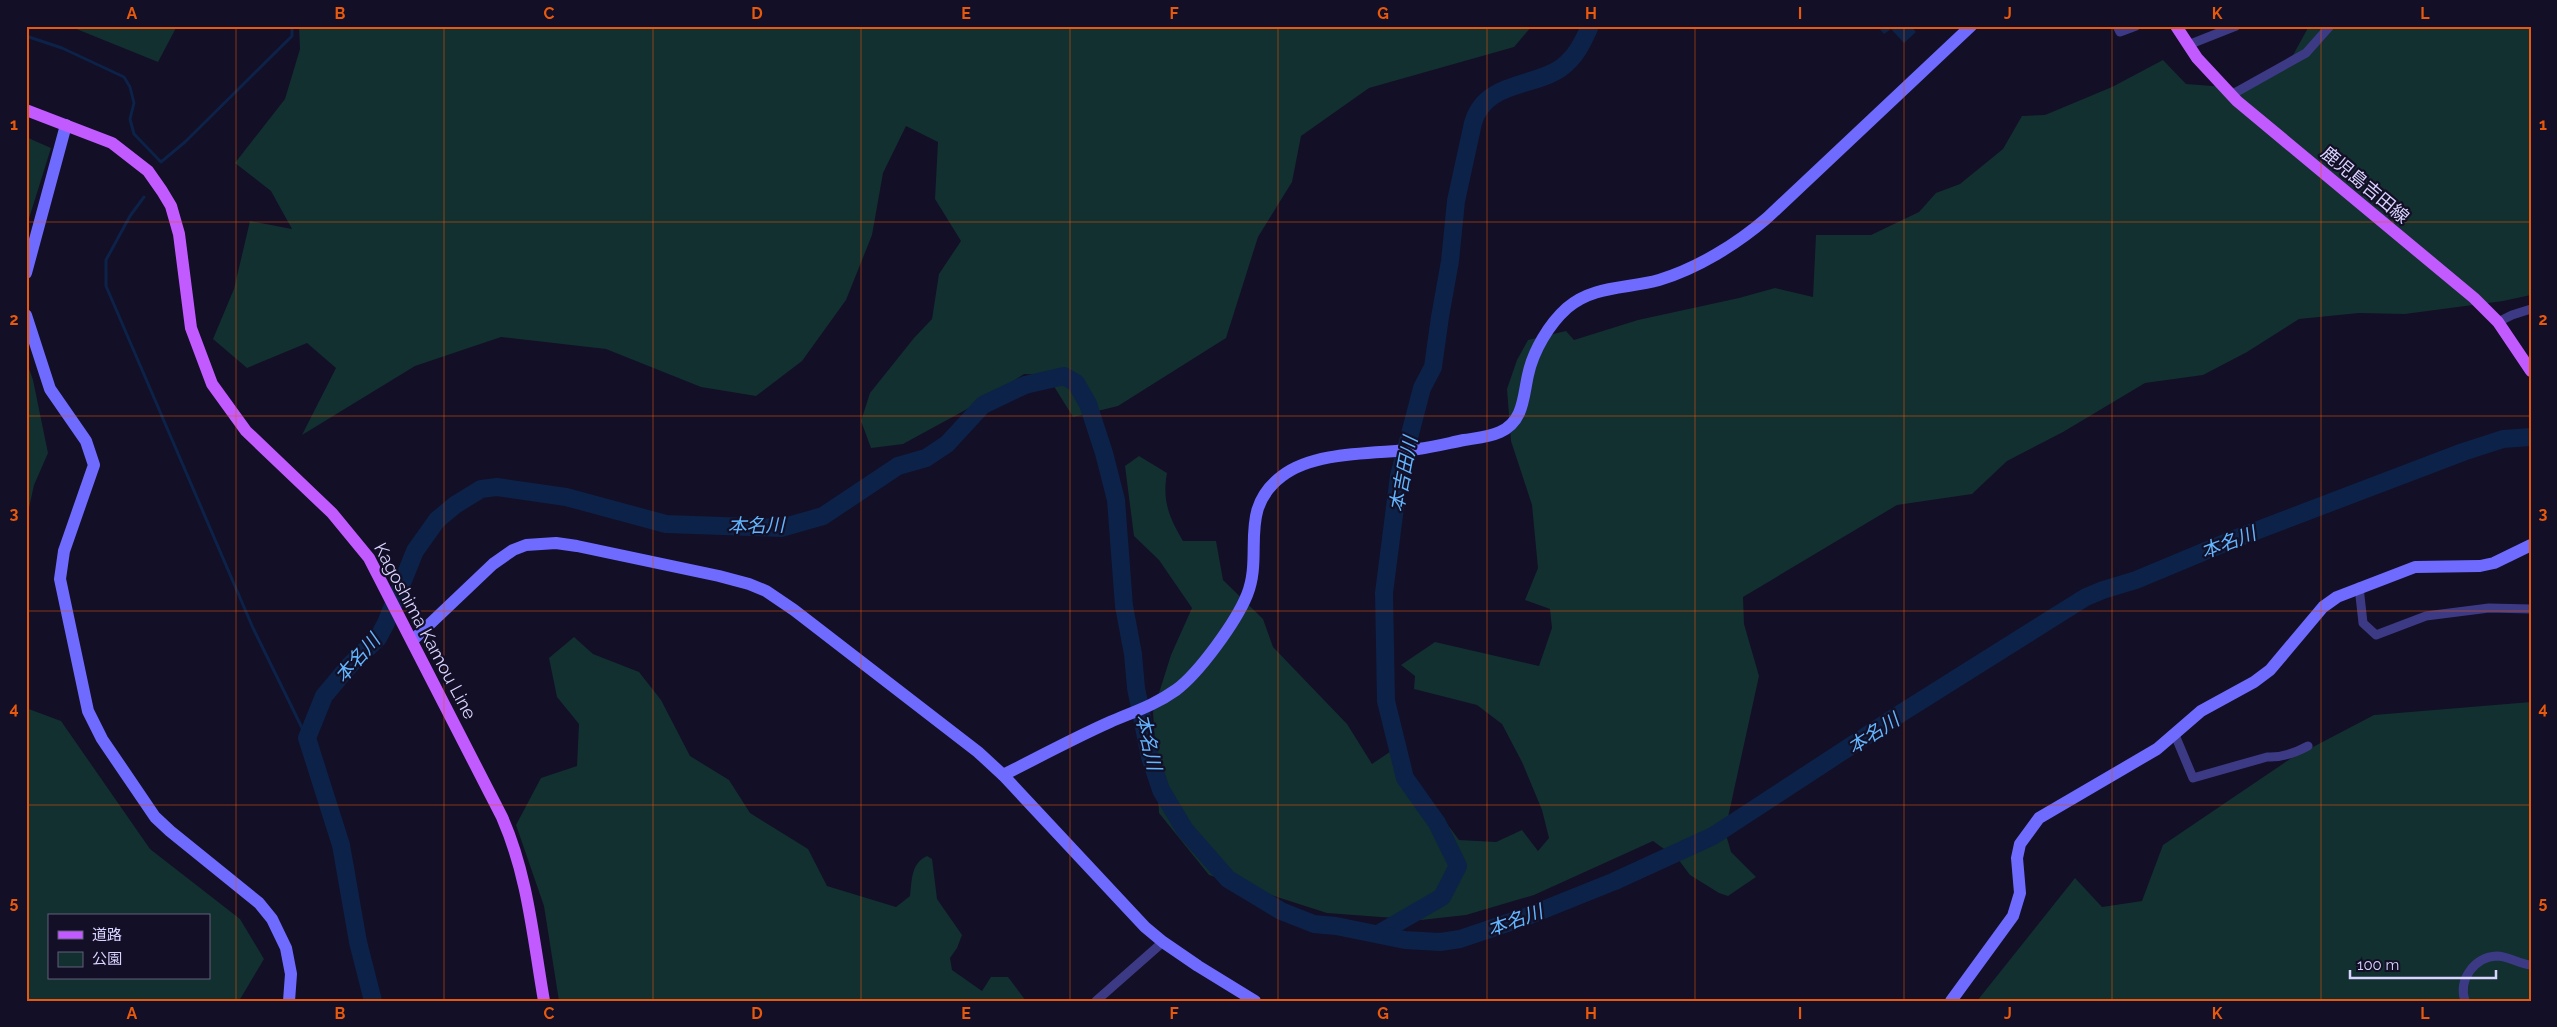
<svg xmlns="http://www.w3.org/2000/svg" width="2557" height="1027" viewBox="0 0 2557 1027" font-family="Raleway,'Noto Sans JP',sans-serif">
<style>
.green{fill:#12302f;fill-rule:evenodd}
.water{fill:#0c2248}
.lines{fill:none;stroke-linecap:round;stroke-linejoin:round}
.stream{stroke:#0c2248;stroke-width:3}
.river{stroke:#0c2248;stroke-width:18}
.street{stroke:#3d3a85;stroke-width:9}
.secondary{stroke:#6f6bff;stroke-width:12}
.primary{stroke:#c25bff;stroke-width:12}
.grid{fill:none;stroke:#e8590c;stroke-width:1;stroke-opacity:0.55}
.labels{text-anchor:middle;stroke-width:4.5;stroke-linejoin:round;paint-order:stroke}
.street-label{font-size:18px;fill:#d9d4ff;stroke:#130f26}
.water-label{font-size:19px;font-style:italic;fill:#62b6ff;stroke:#130f26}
.neatline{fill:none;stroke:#e8590c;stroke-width:2}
.grid-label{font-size:16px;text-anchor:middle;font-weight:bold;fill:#e8590c}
</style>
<rect width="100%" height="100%" fill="#130f26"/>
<g class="green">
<polygon points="69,26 177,26 158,62"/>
<polygon points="299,26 1532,26 1514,47 1369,88 1301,136 1292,182 1258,237 1226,338 1118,406 1073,417 1047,375 1024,374 991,396 903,444 871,448 861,421 870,393 914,338 932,319 939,274 961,241 935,199 938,142 906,126 883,173 872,235 846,300 802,361 756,396 701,387 606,349 501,337 415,366 302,435 336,368 307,343 247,368 213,339 234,289 250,221 292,229 271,191 235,163 285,99 300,49"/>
<path d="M2309,26H2531V295L2503,301L2405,314L2359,313L2299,319L2247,352L2203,375L2145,383L2063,432L2007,461L1972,494L1897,505L1743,597L1744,624L1759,676L1725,831L1731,852L1756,877L1728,896L1719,893L1690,875L1678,859L1653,841L1534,895L1466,915L1421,920L1327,913L1209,875L1159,813L1153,712L1171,655L1192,608L1159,560L1134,536L1125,466L1139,456L1167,473C1162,501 1169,517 1183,541H1216L1223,580L1263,619L1273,647L1347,724L1372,764L1403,743L1413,778L1459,840L1496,842L1522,830L1538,851L1549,838L1542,810L1522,762L1502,724L1477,705L1414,689L1415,676L1401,665L1435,642L1539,666L1552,628L1550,609L1525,600L1538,568L1532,505L1511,441L1507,389L1517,360L1528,340L1566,331L1574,340L1638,320L1739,298L1775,288L1813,297L1816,235H1871L1919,212L1936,193L1960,184L2003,149L2022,116L2045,115L2112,87L2163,60L2186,84L2239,88L2292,57Z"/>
<polygon points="26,137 51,148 26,228"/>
<polygon points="26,360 33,380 48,453 34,485 26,522"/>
<path d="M574,637L593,654L639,672L661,700L690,756L729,780L750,813L808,849L827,886L896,907L910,896C912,880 911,863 927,856L932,859L937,899L962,935L957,948L950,958L952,970L982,991L991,977H1008L1026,1001H559L544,906L516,825L541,778L577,766L579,724L557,697L549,658Z"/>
<polygon points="2531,702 2531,1001 1977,1001 2075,878 2102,907 2142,901 2163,845 2290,759 2374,715"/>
<path d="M26,708L61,721L150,849L240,919L264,959L239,1001H26ZM49,916H209V978H49Z"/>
</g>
<polygon class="water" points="1877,26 1911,26 1916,32 1904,43 1891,29 1884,34"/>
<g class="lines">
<g class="stream">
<polyline points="26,36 62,48 124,77 130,87 134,103 130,119 134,134 161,162 185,142 292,36 292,26"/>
<polyline points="144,197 130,216 106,260 106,286 253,628 307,738"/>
</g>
<g class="river">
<path d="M1378,934L1442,897L1458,866L1437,823L1405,778L1386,701L1384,593L1399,476L1422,388L1433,367L1440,317L1450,261L1456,201L1473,123C1485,81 1532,88 1561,68C1576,57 1583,42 1590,26"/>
<polyline points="373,1001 358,942 341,845 307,738 324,696 349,666 378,638 386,623 415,551 437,520 455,505 481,489 497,487 566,497 666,524 781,528 823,516 898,466 926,458 947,444 983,405 1025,385 1064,376 1076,383 1088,404 1104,453 1116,500 1124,606 1133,654 1136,688 1150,757 1161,790 1185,830 1228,879 1281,911 1314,924 1336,926 1405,940 1440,942 1460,939 1528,916 1615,881 1713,836 1895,717 2086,597 2103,590 2136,580 2232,540 2463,452 2503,439 2531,437"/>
</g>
<g class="street">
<polyline points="2117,26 2120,32 2136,26"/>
<polyline points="2188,45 2236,26"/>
<polyline points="2231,95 2306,53 2330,26"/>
<polyline points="2498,322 2512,315 2531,309"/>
<polyline points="2359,587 2363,623 2376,635 2426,616 2489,608 2531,609"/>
<path d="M2175,735L2193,778L2267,757C2282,758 2295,753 2308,746"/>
<polyline points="1096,1001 1163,942"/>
<path d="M2465,1001C2458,980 2474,957 2497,956C2508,956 2519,964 2531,965"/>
</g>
<g class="secondary">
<polyline points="26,273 66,125"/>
<polyline points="26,315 50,389 86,441 94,465 64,551 60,579 88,711 102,739 155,817 170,831 259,903 272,919 286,948 291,974 289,1001"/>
<polyline points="413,640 493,564 513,550 526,545 556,543 577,546 719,576 749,584 766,591 794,610 978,752 1003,775 1145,927 1163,942 1198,966 1255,1001"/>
<path d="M1003,775C1039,757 1074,738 1110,722C1133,712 1155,705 1176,690C1199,673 1236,622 1247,595C1264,553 1237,510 1282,476C1315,450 1378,454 1418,449C1434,447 1449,443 1464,440C1476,438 1489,437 1500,432C1524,421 1523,397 1528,375C1533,351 1549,324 1567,308C1593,285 1628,289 1659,280C1698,268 1737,244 1767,218L1971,26"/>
<polyline points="1951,1001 2013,916 2020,893 2017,858 2020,844 2039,818 2157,749 2201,711 2254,682 2270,670 2323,607 2337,597 2415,567 2480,566 2494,563 2531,545"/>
</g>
<g class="primary">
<polyline points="2176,26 2197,58 2237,101 2474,298 2498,322 2531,371"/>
<path d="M26,110L112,143L148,171L162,191L171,206L179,234L191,328L212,384L246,431L332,513L369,558L502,817C528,876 533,938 544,1001"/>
</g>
</g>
<path class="grid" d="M236,26V1001M444,26V1001M653,26V1001M861,26V1001M1070,26V1001M1278,26V1001M1487,26V1001M1695,26V1001M1904,26V1001M2112,26V1001M2321,26V1001M26,222H2531M26,416H2531M26,611H2531M26,805H2531"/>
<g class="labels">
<g class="street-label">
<text transform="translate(2365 185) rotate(40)" y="6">鹿児島吉田線</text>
<text transform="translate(425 631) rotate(62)" y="6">Kagoshima Kamou Line</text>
</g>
<g class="water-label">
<text transform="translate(1403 474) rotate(-79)" y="7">本吉田川</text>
<text transform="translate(756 525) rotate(-1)" y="7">本名川</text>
<text transform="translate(2228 542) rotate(-21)" y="7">本名川</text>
<text transform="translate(357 658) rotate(-49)" y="7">本名川</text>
<text transform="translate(1873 733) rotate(-33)" y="7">本名川</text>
<text transform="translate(1149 742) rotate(77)" y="7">本名川</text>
<text transform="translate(1515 920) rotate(-20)" y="7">本名川</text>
</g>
</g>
<rect width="2557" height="1027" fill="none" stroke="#130f26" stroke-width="55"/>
<rect x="48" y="914" width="162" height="65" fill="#130f26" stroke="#625e7d"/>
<rect x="58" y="931" width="25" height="8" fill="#c25bff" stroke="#625e7d"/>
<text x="92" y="940" font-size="15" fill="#d9d4ff">道路</text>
<rect x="58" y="952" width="25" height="15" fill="#12302f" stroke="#625e7d"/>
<text x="92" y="964" font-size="15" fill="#d9d4ff">公園</text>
<path d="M2350 970v8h146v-8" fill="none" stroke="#d9d4ff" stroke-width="2.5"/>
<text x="2357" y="970" font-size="15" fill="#d9d4ff" stroke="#130f26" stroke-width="4" paint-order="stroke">100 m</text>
<rect x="28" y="28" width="2502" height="972" class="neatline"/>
<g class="grid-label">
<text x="132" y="19">A</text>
<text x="340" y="19">B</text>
<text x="549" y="19">C</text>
<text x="757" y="19">D</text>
<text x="966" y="19">E</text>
<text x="1174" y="19">F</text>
<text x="1383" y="19">G</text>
<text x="1591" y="19">H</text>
<text x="1800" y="19">I</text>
<text x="2008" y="19">J</text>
<text x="2217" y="19">K</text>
<text x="2425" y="19">L</text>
<text x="14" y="130">1</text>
<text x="2543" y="130">1</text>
<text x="14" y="325">2</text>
<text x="2543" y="325">2</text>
<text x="14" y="519">3</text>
<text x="2543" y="519">3</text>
<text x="14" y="714">4</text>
<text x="2543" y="714">4</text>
<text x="14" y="908">5</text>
<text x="2543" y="908">5</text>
<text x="132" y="1019">A</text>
<text x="340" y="1019">B</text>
<text x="549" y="1019">C</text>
<text x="757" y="1019">D</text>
<text x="966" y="1019">E</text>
<text x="1174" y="1019">F</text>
<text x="1383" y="1019">G</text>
<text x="1591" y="1019">H</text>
<text x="1800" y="1019">I</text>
<text x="2008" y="1019">J</text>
<text x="2217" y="1019">K</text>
<text x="2425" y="1019">L</text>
</g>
</svg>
